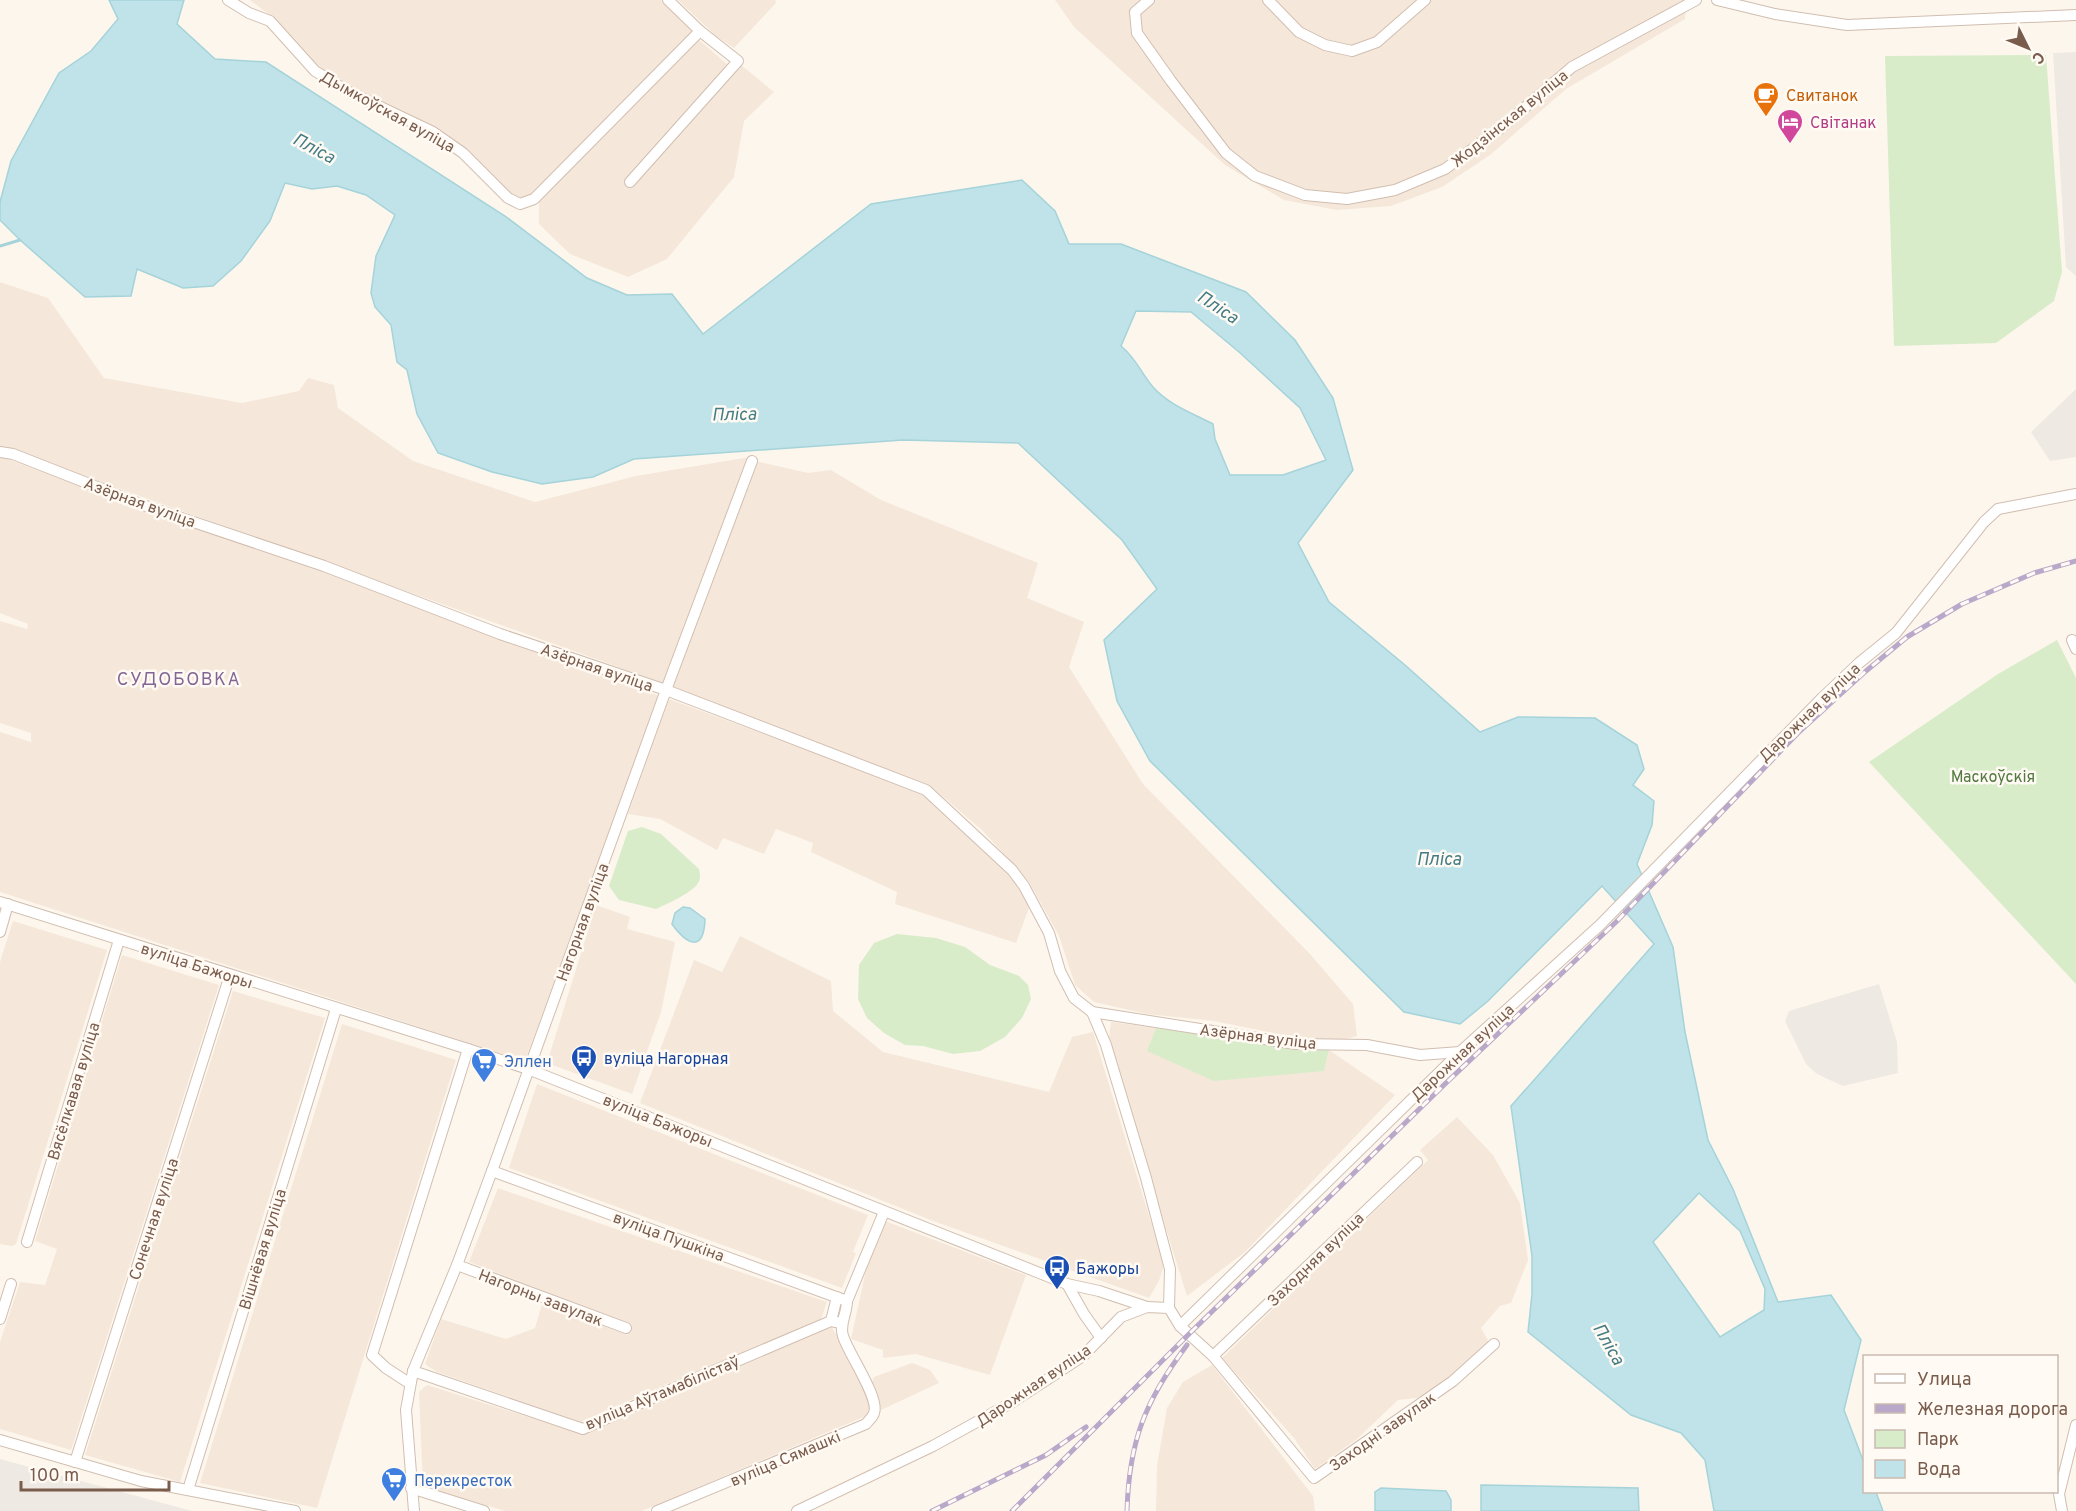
<svg xmlns="http://www.w3.org/2000/svg" width="2076" height="1511" viewBox="0 0 2076 1511" font-family="Overpass,sans-serif">
<style>
.residential{fill:#f5e8da}
.industrial{fill:#efe9e4}
.green{fill:#d8ecc9}
.water{fill:#bfe3e8;stroke:#a5d3da;stroke-width:1.5;fill-rule:evenodd}
.lines{fill:none;stroke-linecap:round;stroke-linejoin:round}
.stream{stroke:#a5d3da;stroke-width:3}
.minor-casing{stroke:#d1beb0;stroke-width:12}
.minor{stroke:#fff;stroke-width:10}
.rail-casing{stroke:#b9a8c9;stroke-width:5}
.rail{stroke:#fffaf3;stroke-width:3;stroke-dasharray:9;stroke-linecap:butt}
.labels{text-anchor:middle;stroke-width:5;stroke-linejoin:round;paint-order:stroke}
.food-label{font-size:16px;fill:#c56008;stroke:#fffaf3;text-anchor:start}
.street-label{font-size:16px;fill:#7a5c4d;stroke:#fffaf3}
.hotel-label{font-size:16px;fill:#b23c85;stroke:#fffaf3;text-anchor:start}
.park-label{font-size:16px;fill:#537a41;stroke:#fffaf3}
.transit-label{font-size:16px;fill:#164399;stroke:#fffaf3;text-anchor:start}
.shop-label{font-size:16px;fill:#366cbe;stroke:#fffaf3;text-anchor:start}
.water-label{font-size:18px;font-style:italic;fill:#437c86;stroke:#fffaf3}
.neighbourhood-label{font-size:18px;letter-spacing:1.5px;fill:#846695;stroke:#fffaf3}
</style>
<rect width="100%" height="100%" fill="#fdf6ec"/>
<g class="residential">
<polygon points="250,0 661,0 695,33 533,197 515,198 465,149 426,123 403,114 348,87 317,67 267,13"/>
<polygon points="678,0 775,0 776,3 734,48 716,36"/>
<polygon points="1055,0 1686,0 1685,19 1566,89 1490,155 1442,187 1391,206 1337,210 1284,200 1225,165 1074,27"/>
<polygon points="698,39 728,65 626,183 631,187 741,65 774,92 744,121 734,177 667,259 628,277 570,254 539,224 539,200"/>
<polygon points="0,282 48,298 104,378 242,403 299,391 308,378 334,385 338,408 413,461 535,502 636,476 750,457 663,683 0,446"/>
<polygon points="0,456 179,524 259,548 659,696 525,1061 0,892 0,732 31,742 31,733 0,723 0,621 27,629 28,624 0,613"/>
<polygon points="755,461 808,473 831,470 881,500 1038,563 1027,598 1084,622 1069,667 1143,784 1310,954 1353,1004 1357,1036 1334,1042 1303,1039 1214,1021 1147,1014 1094,1002 1075,985 1059,936 1029,882 982,830 929,785 672,687"/>
<polygon points="669,699 927,795 1002,868 1018,885 1030,905 1016,943 895,904 897,892 811,852 813,843 776,829 764,854 723,838 717,850 660,819 628,814"/>
<polygon points="596,905 630,917 627,929 675,942 661,1012 632,1094 547,1063"/>
<polygon points="13,921 107,950 16,1244 12,1246 0,1244 0,962"/>
<polygon points="740,936 831,981 833,1011 883,1052 1049,1092 1072,1037 1093,1032 1164,1265 1159,1281 1149,1298 933,1221 640,1103 694,960 722,972"/>
<polygon points="122,955 219,985 71,1450 0,1429 0,1342 20,1282 45,1285 57,1249 35,1241"/>
<polygon points="233,991 325,1018 180,1482 85,1455"/>
<polygon points="1111,1022 1156,1028 1148,1051 1324,1071 1329,1050 1395,1095 1245,1252 1187,1296 1108,1044"/>
<polygon points="342,1024 456,1060 317,1508 200,1483"/>
<polygon points="537,1084 868,1215 853,1252 856,1253 842,1288 509,1168"/>
<polygon points="1457,1117 1493,1155 1520,1203 1528,1260 1511,1303 1500,1306 1481,1328 1490,1344 1425,1397 1398,1400 1357,1439 1315,1469 1294,1438 1222,1358 1428,1160 1420,1150"/>
<polygon points="498,1188 827,1302 821,1319 788,1337 687,1375 581,1422 437,1372 425,1364 441,1319 506,1339 535,1328 542,1304 628,1335 632,1325 469,1262"/>
<polygon points="885,1221 1026,1275 990,1375 916,1354 883,1358 883,1350 851,1339 866,1270"/>
<polygon points="832,1327 870,1403 868,1415 642,1511 505,1511 423,1487 419,1392 427,1385 582,1434"/>
<polygon points="912,1363 930,1370 939,1383 881,1410 872,1382 874,1377"/>
<polygon points="1212,1365 1313,1496 1315,1511 1156,1511 1157,1466 1167,1408 1183,1382"/>
</g>
<g class="industrial">
<polygon points="2076,52 2076,276 2066,267 2053,53"/>
<polygon points="2076,389 2076,457 2050,461 2031,432"/>
<polygon points="1879,984 1897,1042 1898,1073 1843,1086 1817,1074 1806,1064 1785,1021 1789,1011"/>
<polygon points="0,1459 192,1511 0,1511"/>
</g>
<g class="green">
<polygon points="2046,55 2062,272 2054,301 1996,343 1894,346 1885,56"/>
<polygon points="2057,640 2076,678 2076,984 1869,762 1998,674"/>
<path d="M642,827L661,834L699,869C700,873 701,879 698,883C692,893 667,904 656,909L619,900L609,886L628,831Z"/>
<polygon points="897,934 936,938 965,947 990,965 1019,976 1028,985 1031,999 1022,1018 1005,1037 980,1051 953,1054 923,1046 905,1045 884,1033 867,1018 858,999 859,965 874,943"/>
<polygon points="1156,1028 1292,1048 1329,1050 1324,1071 1214,1081 1147,1051"/>
</g>
<g class="water">
<path d="M109,0H184L177,24L215,59L266,62L505,216L587,278L627,295L672,294L703,334L871,204L1022,180L1055,211L1069,244H1121L1246,292L1295,340L1333,398L1353,470L1298,543L1329,602L1405,665L1480,732L1518,717L1595,718L1637,745L1644,769L1633,785L1654,801L1652,825L1637,864L1673,947L1685,1032L1708,1140L1733,1189L1778,1302L1831,1295L1861,1340L1844,1410L1864,1463V1492H1876L1883,1511H1714L1705,1460L1681,1433L1631,1415L1528,1332L1532,1294V1256L1511,1106L1654,944L1602,886L1488,1001L1460,1024L1404,1012L1150,761L1117,701L1104,640L1157,589L1122,540L1018,443L903,440L634,459L593,477L542,484L492,472L438,453L417,414L407,370L397,362L391,325L375,307L371,293L376,256L395,215L366,195L337,186L312,189L285,183L270,221L241,261L213,286L183,288L137,269L131,296L85,297L20,240L0,220V202L11,161L59,73L91,51L118,19ZM1136,311L1191,312L1239,352L1300,408L1326,460L1283,475H1230L1215,439L1213,424C1192,413 1169,405 1153,387C1141,373 1136,358 1121,346ZM1699,1193L1740,1231L1765,1289L1764,1310L1720,1337L1653,1242Z"/>
<path d="M683,907L690,908L705,919C704,953 687,945 672,924L675,913Z"/>
<polygon points="1481,1485 1638,1488 1639,1511 1481,1511"/>
<polygon points="1381,1488 1446,1491 1451,1500 1451,1511 1375,1511 1375,1492"/>
</g>
<g class="lines">
<polyline class="stream" points="0,246 20,240"/>
<defs>
<g id="minor">
<polyline points="228,0 249,13 270,21 315,71 349,92 433,132 463,153 508,198 520,204 534,199 700,31"/>
<polyline points="1149,0 1135,12 1137,33 1171,81 1226,153 1255,176 1305,195 1347,199 1395,190 1445,169 1501,128 1572,67 1696,0"/>
<polyline points="1268,0 1299,32 1325,45 1352,51 1377,42 1425,0"/>
<polyline points="1717,0 1775,14 1847,25 2076,15"/>
<polyline points="630,182 738,61 700,31 668,0"/>
<polyline points="0,452 13,454 143,505 324,566 500,634 666,690 926,790 1012,870 1024,886 1049,933 1060,971 1074,998 1092,1012 1106,1045 1146,1178 1170,1269 1169,1308"/>
<polyline points="2072,640 2076,649"/>
<polyline points="0,902 468,1049 528,1069 1067,1284 1099,1291 1147,1307"/>
<polyline points="0,932 8,904"/>
<polyline points="1092,1012 1296,1044 1367,1045 1420,1055 1460,1052"/>
<polyline points="492,1171 847,1301"/>
<polyline points="27,1242 119,940"/>
<polyline points="457,1265 626,1328"/>
<polyline points="1067,1284 1084,1314 1101,1338"/>
<polyline points="0,1319 11,1284"/>
<polyline points="831,1321 837,1297"/>
<polyline points="1180,1326 1213,1356 1314,1478 1453,1381 1494,1344"/>
<polyline points="1213,1356 1417,1162"/>
<polyline points="413,1371 583,1429 690,1381 831,1321 841,1323"/>
<polyline points="409,1383 386,1368 372,1355 468,1049"/>
<polyline points="0,1440 141,1481 295,1511"/>
<polyline points="75,1462 230,975"/>
<polyline points="411,1488 484,1511"/>
<polyline points="188,1490 336,1009"/>
<polyline points="414,1511 406,1410 413,1371 457,1265 492,1171 666,690 752,461"/>
<path d="M657,1511L866,1424C868,1421 873,1417 874,1413C880,1398 848,1353 843,1336C839,1324 847,1314 847,1301L884,1212"/>
<polyline points="797,1511 933,1446 1011,1403 1083,1356 1121,1317 1147,1307 1169,1308 1180,1326 1460,1052 1600,925 1822,698 1859,663 1896,633 1984,522 1998,509 2076,494"/>
<polyline points="2062,1511 2059,1494 2076,1425"/>
</g>
</defs>
<use href="#minor" class="minor-casing"/>
<use href="#minor" class="minor"/>
<defs>
<g id="rail">
<polyline points="932,1511 1046,1455 1086,1427"/>
<polyline points="1012,1511 1189,1334 1447,1082 1616,922 1798,733 1866,671 1907,637 1962,604 2034,573 2076,561"/>
<path d="M1127,1511C1129,1441 1145,1401 1187,1345"/>
</g>
</defs>
<use href="#rail" class="rail-casing"/>
<use href="#rail" class="rail"/>
</g>
<defs>
<symbol id="cafe-pin" viewBox="-11 -11 22 30"><path d="M0 17L-7.5 6A9.5 9.5 0 1 1 7.5 6Z" fill="#e8710a" stroke="#fffaf3"/><path d="M-5.5-4.5H6V0H3Q3 3.5 0 3.5H-2.5Q-5.5 3.5-5.5 0ZM3-3.2v2h1.7v-2ZM-6 4.5H4V6H-6Z" fill="#fff"/></symbol>
<symbol id="hotel-pin" viewBox="-11 -11 22 30"><path d="M0 17L-7.5 6A9.5 9.5 0 1 1 7.5 6Z" fill="#d1479c" stroke="#fffaf3"/><path d="M-6-4.5h1.5V1H6V5H4.5V3h-9V5H-6ZM-4 0a1.8 1.8 0 1 1 3.6 0ZM.5 0V-2.5h3Q6-2.5 6 0Z" fill="#fff"/></symbol>
<symbol id="bus-pin" viewBox="-11 -11 22 30"><path d="M0 17L-7.5 6A9.5 9.5 0 1 1 7.5 6Z" fill="#1a4fb4" stroke="#fffaf3"/><path d="M-5-6H5V4H4V6H2V4H-2V6H-4V4H-5ZM-3.5-4V0h7V-4ZM-3.5 1.2v1.5H-2V1.2ZM2 1.2v1.5H3.5V1.2Z" fill="#fff"/></symbol>
<symbol id="supermarket-pin" viewBox="-11 -11 22 30"><path d="M0 17L-7.5 6A9.5 9.5 0 1 1 7.5 6Z" fill="#3f7fe0" stroke="#fffaf3"/><path d="M-6-5.5h2.5l.6 2H6L4.5 2H-2.5L-4.4-4H-6ZM-1.5 3.2a1.3 1.3 0 1 0 .1 0ZM3 3.2a1.3 1.3 0 1 0 .1 0Z" fill="#fff"/></symbol>
</defs>
<g fill-rule="evenodd">
<use href="#cafe-pin" x="1751" y="80" width="30" height="40"/>
<use href="#hotel-pin" x="1775" y="107" width="30" height="40"/>
<use href="#bus-pin" x="569" y="1043" width="30" height="40"/>
<use href="#supermarket-pin" x="469" y="1046" width="30" height="40"/>
<use href="#bus-pin" x="1042" y="1253" width="30" height="40"/>
<use href="#supermarket-pin" x="379" y="1465" width="30" height="40"/>
</g>
<g class="labels">
<g class="food-label">
<text x="1786" y="101">Свитанок</text>
</g>
<g class="street-label">
<text transform="translate(388 111) rotate(29)" y="6">Дымкоўская вуліца</text>
<text transform="translate(1509 118) rotate(-39)" y="6">Жодзінская вуліца</text>
<text transform="translate(140 502) rotate(20)" y="6">Азёрная вуліца</text>
<text transform="translate(597 667) rotate(19)" y="6">Азёрная вуліца</text>
<text transform="translate(1809 712) rotate(-44)" y="6">Дарожная вуліца</text>
<text transform="translate(582 922) rotate(-70)" y="6">Нагорная вуліца</text>
<text transform="translate(197 965) rotate(18)" y="6">вуліца Бажоры</text>
<text transform="translate(1258 1036) rotate(7)" y="6">Азёрная вуліца</text>
<text transform="translate(1462 1052) rotate(-43)" y="6">Дарожная вуліца</text>
<text transform="translate(73 1091) rotate(-73)" y="6">Вясёлкавая вуліца</text>
<text transform="translate(658 1120) rotate(22)" y="6">вуліца Бажоры</text>
<text transform="translate(153 1219) rotate(-72)" y="6">Сонечная вуліца</text>
<text transform="translate(669 1236) rotate(20)" y="6">вуліца Пушкіна</text>
<text transform="translate(262 1249) rotate(-73)" y="6">Вішнёвая вуліца</text>
<text transform="translate(1315 1259) rotate(-44)" y="6">Заходняя вуліца</text>
<text transform="translate(541 1297) rotate(21)" y="6">Нагорны завулак</text>
<text transform="translate(1033 1385) rotate(-34)" y="6">Дарожная вуліца</text>
<text transform="translate(662 1392) rotate(-23)" y="6">вуліца Аўтамабілістаў</text>
<text transform="translate(1382 1431) rotate(-35)" y="6">Заходні завулак</text>
<text transform="translate(785 1458) rotate(-23)" y="6">вуліца Сямашкі</text>
</g>
<g class="hotel-label">
<text x="1810" y="128">Світанак</text>
</g>
<g class="park-label">
<text x="1993" y="782">Маскоўскія</text>
</g>
<g class="transit-label">
<text x="604" y="1064">вуліца Нагорная</text>
<text x="1076" y="1274">Бажоры</text>
</g>
<g class="shop-label">
<text x="504" y="1067">Эллен</text>
<text x="414" y="1486">Перекресток</text>
</g>
<g class="water-label">
<text transform="translate(314 148) rotate(28)" y="6">Пліса</text>
<text transform="translate(1218 307) rotate(33)" y="6">Пліса</text>
<text transform="translate(734 414) rotate(-1)" y="6">Пліса</text>
<text x="1439" y="865">Пліса</text>
<text transform="translate(1609 1344) rotate(60)" y="6">Пліса</text>
</g>
<g class="neighbourhood-label">
<text x="179" y="685">СУДОБОВКА</text>
</g>
</g>
<rect x="1863" y="1355" width="195" height="138" fill="#fffaf3" stroke="#cabbb1" stroke-width="1.5"/>
<rect x="1875" y="1374" width="30" height="9" fill="#ffffff" stroke="#cabbb1" stroke-width="1.5"/>
<text x="1917" y="1385" font-size="18" fill="#7a5c4d">Улица</text>
<rect x="1875" y="1404" width="30" height="9" fill="#b9a8c9" stroke="#cabbb1" stroke-width="1.5"/>
<text x="1917" y="1415" font-size="18" fill="#7a5c4d">Железная дорога</text>
<rect x="1875" y="1430" width="30" height="18" fill="#d8ecc9" stroke="#cabbb1" stroke-width="1.5"/>
<text x="1917" y="1445" font-size="18" fill="#7a5c4d">Парк</text>
<rect x="1875" y="1460" width="30" height="18" fill="#bfe3e8" stroke="#cabbb1" stroke-width="1.5"/>
<text x="1917" y="1475" font-size="18" fill="#7a5c4d">Вода</text>
<g transform="translate(2028 48) rotate(133)" stroke="#fffaf3" stroke-width="4.5" paint-order="stroke">
<path d="M0-4.5L10 22L0 15L-10 22Z" fill="#7a5c4d"/>
<text y="-9" font-size="16" font-weight="bold" text-anchor="middle" fill="#7a5c4d">С</text>
</g>
<path d="M21 1481v9h148v-9" fill="none" stroke="#7a5c4d" stroke-width="3"/>
<text x="30" y="1481" font-size="18" fill="#7a5c4d" stroke="#fffaf3" stroke-width="4.5" paint-order="stroke">100 m</text>
</svg>
